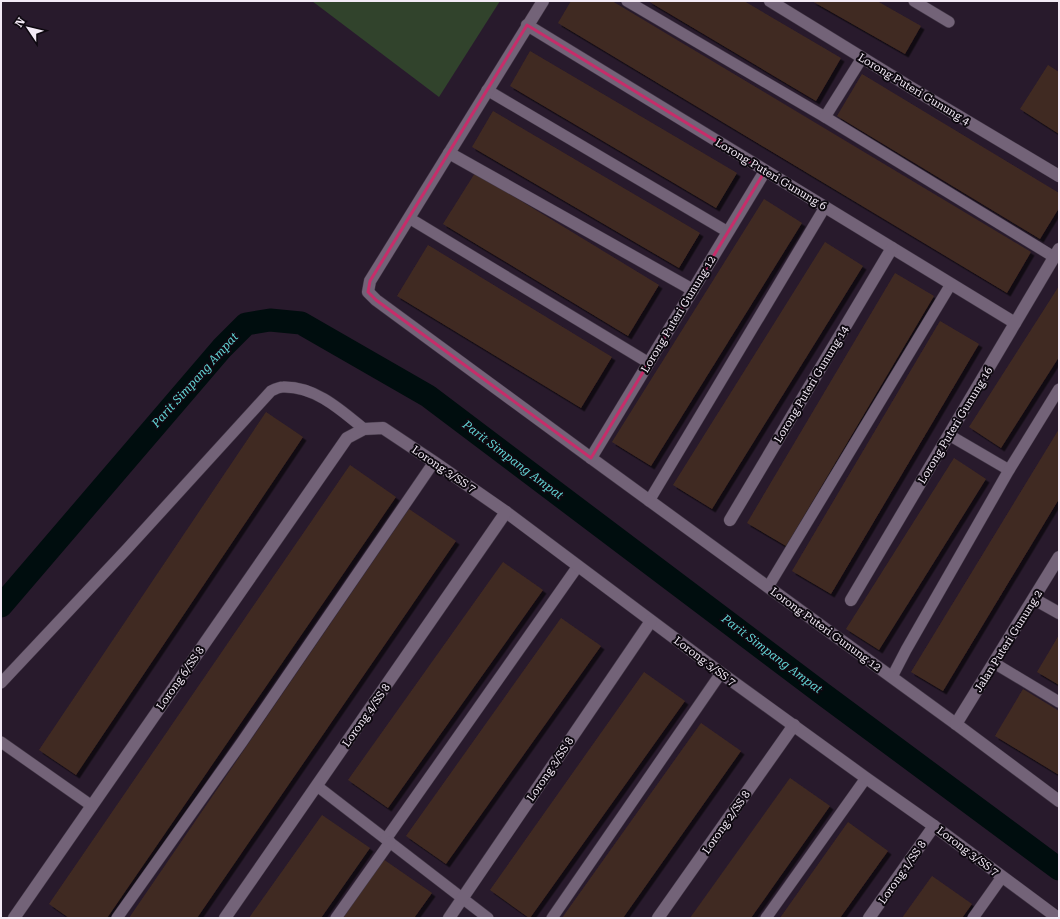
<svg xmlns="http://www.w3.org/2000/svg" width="1060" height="919" viewBox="0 0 1060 919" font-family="'Roboto Serif',serif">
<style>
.garden{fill:#31432c}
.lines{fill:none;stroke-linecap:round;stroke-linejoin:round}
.canal{stroke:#000d0e;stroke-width:23}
.building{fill:#412a22;filter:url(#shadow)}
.lane-casing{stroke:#423746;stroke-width:12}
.street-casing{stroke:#423746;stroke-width:13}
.lane{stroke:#736378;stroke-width:11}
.street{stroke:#736378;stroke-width:12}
.marked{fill:none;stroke:#c72d6a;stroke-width:3;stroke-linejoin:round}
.labels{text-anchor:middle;stroke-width:4;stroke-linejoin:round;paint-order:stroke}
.street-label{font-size:11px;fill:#f3eaf6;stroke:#0d080f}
.water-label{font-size:12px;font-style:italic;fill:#63d3d5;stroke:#0d080f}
</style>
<defs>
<filter id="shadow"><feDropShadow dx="3.5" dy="3.5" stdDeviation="0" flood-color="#0009"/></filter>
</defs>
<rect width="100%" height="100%" fill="#281a2c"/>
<polygon class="garden" points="312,1 500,1 439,97"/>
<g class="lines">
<polyline class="canal" points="1,606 222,348 246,324 270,320 301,323 428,396 823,694 1059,869"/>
</g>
<g class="building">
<polygon points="571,1 612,1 1031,252 1007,293 558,23"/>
<polygon points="648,1 744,1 841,58 816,101"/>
<polygon points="812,1 877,1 921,26 905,54"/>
<polygon points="530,51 737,173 716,208 510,86"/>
<polygon points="1048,65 1059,72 1059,134 1020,109"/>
<polygon points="862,74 1059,193 1059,208 1040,239 837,116"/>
<polygon points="493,111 700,233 679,268 472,147"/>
<polygon points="475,173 659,285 628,336 443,224"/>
<polygon points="764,199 802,223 651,466 612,442"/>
<polygon points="825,242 863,266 712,509 673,485"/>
<polygon points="428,245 612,357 581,408 397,296"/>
<polygon points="895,273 934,296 786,546 747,523"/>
<polygon points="1059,286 1059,357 1001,448 969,427"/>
<polygon points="940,321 979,344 831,594 792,571"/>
<polygon points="266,412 303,437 76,775 39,750"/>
<polygon points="1059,429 1059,499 943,691 911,672"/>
<polygon points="954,458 986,479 879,650 846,629"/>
<polygon points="350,465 396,497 107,918 69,918 49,904"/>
<polygon points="409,509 456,541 197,918 129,918"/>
<polygon points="503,562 543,590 388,808 348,780"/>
<polygon points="561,618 601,646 446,864 406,836"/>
<polygon points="1059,635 1059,685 1037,672"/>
<polygon points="644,672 685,701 530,918 529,918 490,890"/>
<polygon points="1023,689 1059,711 1059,775 995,736"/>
<polygon points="701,723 741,751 623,918 562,918"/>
<polygon points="790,778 830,806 751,918 690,918"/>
<polygon points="322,815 370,848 321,918 249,918"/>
<polygon points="848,822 888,851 840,918 780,918"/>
<polygon points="383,859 432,893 414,918 341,918"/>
<polygon points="932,876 972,904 962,918 902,918"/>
</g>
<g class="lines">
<defs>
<g id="lane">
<polyline points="627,1 825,117 1054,257"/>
<polyline points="914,1 949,22"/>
<polyline points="487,90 728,232"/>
<polyline points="825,117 862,58"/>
<polyline points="409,218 649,363"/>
<polyline points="949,435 1009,470"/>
<polyline points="649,501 825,207"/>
<polyline points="768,587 951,284"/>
<polyline points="994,663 1059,702"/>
<polyline points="892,677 906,650 1009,470 1059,389"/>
<path d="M1,683L126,550L271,391C275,389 279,387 283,387C315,386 341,410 364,429"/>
<polyline points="1,742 92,806"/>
<polyline points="317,786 488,918"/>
<polyline points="386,839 578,566"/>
<polyline points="117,918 242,742 434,462"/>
<polyline points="336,918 390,842"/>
<polyline points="552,918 721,673"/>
<polyline points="766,918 866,778"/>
<polyline points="973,918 1002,877"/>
</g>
<g id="street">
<polyline points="543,1 370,281 368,292 376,300 591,458 956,724 1059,801"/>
<polyline points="770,1 910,87 1059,176"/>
<polyline points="527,25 1015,323"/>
<polyline points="449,153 693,290"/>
<polyline points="591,458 765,171"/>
<polyline points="730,520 892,248"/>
<polyline points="1034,599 1059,613"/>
<polyline points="851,600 1059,249"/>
<polyline points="956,724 1059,557"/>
<polyline points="14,918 347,438 364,429 383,428 434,462 506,512 721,673 866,778 934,826 1058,918"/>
<polyline points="225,918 506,512"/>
<polyline points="449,918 651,621"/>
<polyline points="658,918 794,725"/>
<polyline points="869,918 934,826"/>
</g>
</defs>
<use href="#lane" class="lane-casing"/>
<use href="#street" class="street-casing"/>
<use href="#lane" class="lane"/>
<use href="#street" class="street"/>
</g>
<path class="marked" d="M527,25L765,171L591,458L376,300L368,292L370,281Z"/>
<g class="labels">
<g class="street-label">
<text transform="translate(914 89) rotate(31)" y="4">Lorong Puteri Gunung 4</text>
<text transform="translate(771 174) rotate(31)" y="4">Lorong Puteri Gunung 6</text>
<text transform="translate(678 314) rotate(-59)" y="4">Lorong Puteri Gunung 12</text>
<text transform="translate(811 384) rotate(-59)" y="4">Lorong Puteri Gunung 14</text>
<text transform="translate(955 425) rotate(-59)" y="4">Lorong Puteri Gunung 16</text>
<text transform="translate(444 469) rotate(34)" y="4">Lorong 3/SS 7</text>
<text transform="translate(826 629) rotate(36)" y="4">Lorong Puteri Gunung 12</text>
<text transform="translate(1008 641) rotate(-58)" y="4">Jalan Puteri Gunung 2</text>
<text transform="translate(705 661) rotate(37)" y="4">Lorong 3/SS 7</text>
<text transform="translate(180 678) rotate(-55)" y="4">Lorong 6/SS 8</text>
<text transform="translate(366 715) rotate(-55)" y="4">Lorong 4/SS 8</text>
<text transform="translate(550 769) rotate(-56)" y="4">Lorong 3/SS 8</text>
<text transform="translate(726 822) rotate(-55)" y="4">Lorong 2/SS 8</text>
<text transform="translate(968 851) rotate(37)" y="4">Lorong 3/SS 7</text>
<text transform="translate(902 872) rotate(-55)" y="4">Lorong 1/SS 8</text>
</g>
<g class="water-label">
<text transform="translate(195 380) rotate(-48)" y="4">Parit Simpang Ampat</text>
<text transform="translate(513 460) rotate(37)" y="4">Parit Simpang Ampat</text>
<text transform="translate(772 654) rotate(37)" y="4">Parit Simpang Ampat</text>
</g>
</g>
<rect width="1060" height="919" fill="none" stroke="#f3eaf6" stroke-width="4"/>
<g transform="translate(28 28) rotate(305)" stroke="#0d080f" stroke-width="3" paint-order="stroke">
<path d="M0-3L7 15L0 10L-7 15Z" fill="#f3eaf6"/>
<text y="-6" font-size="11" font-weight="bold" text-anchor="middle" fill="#f3eaf6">N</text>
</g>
</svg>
